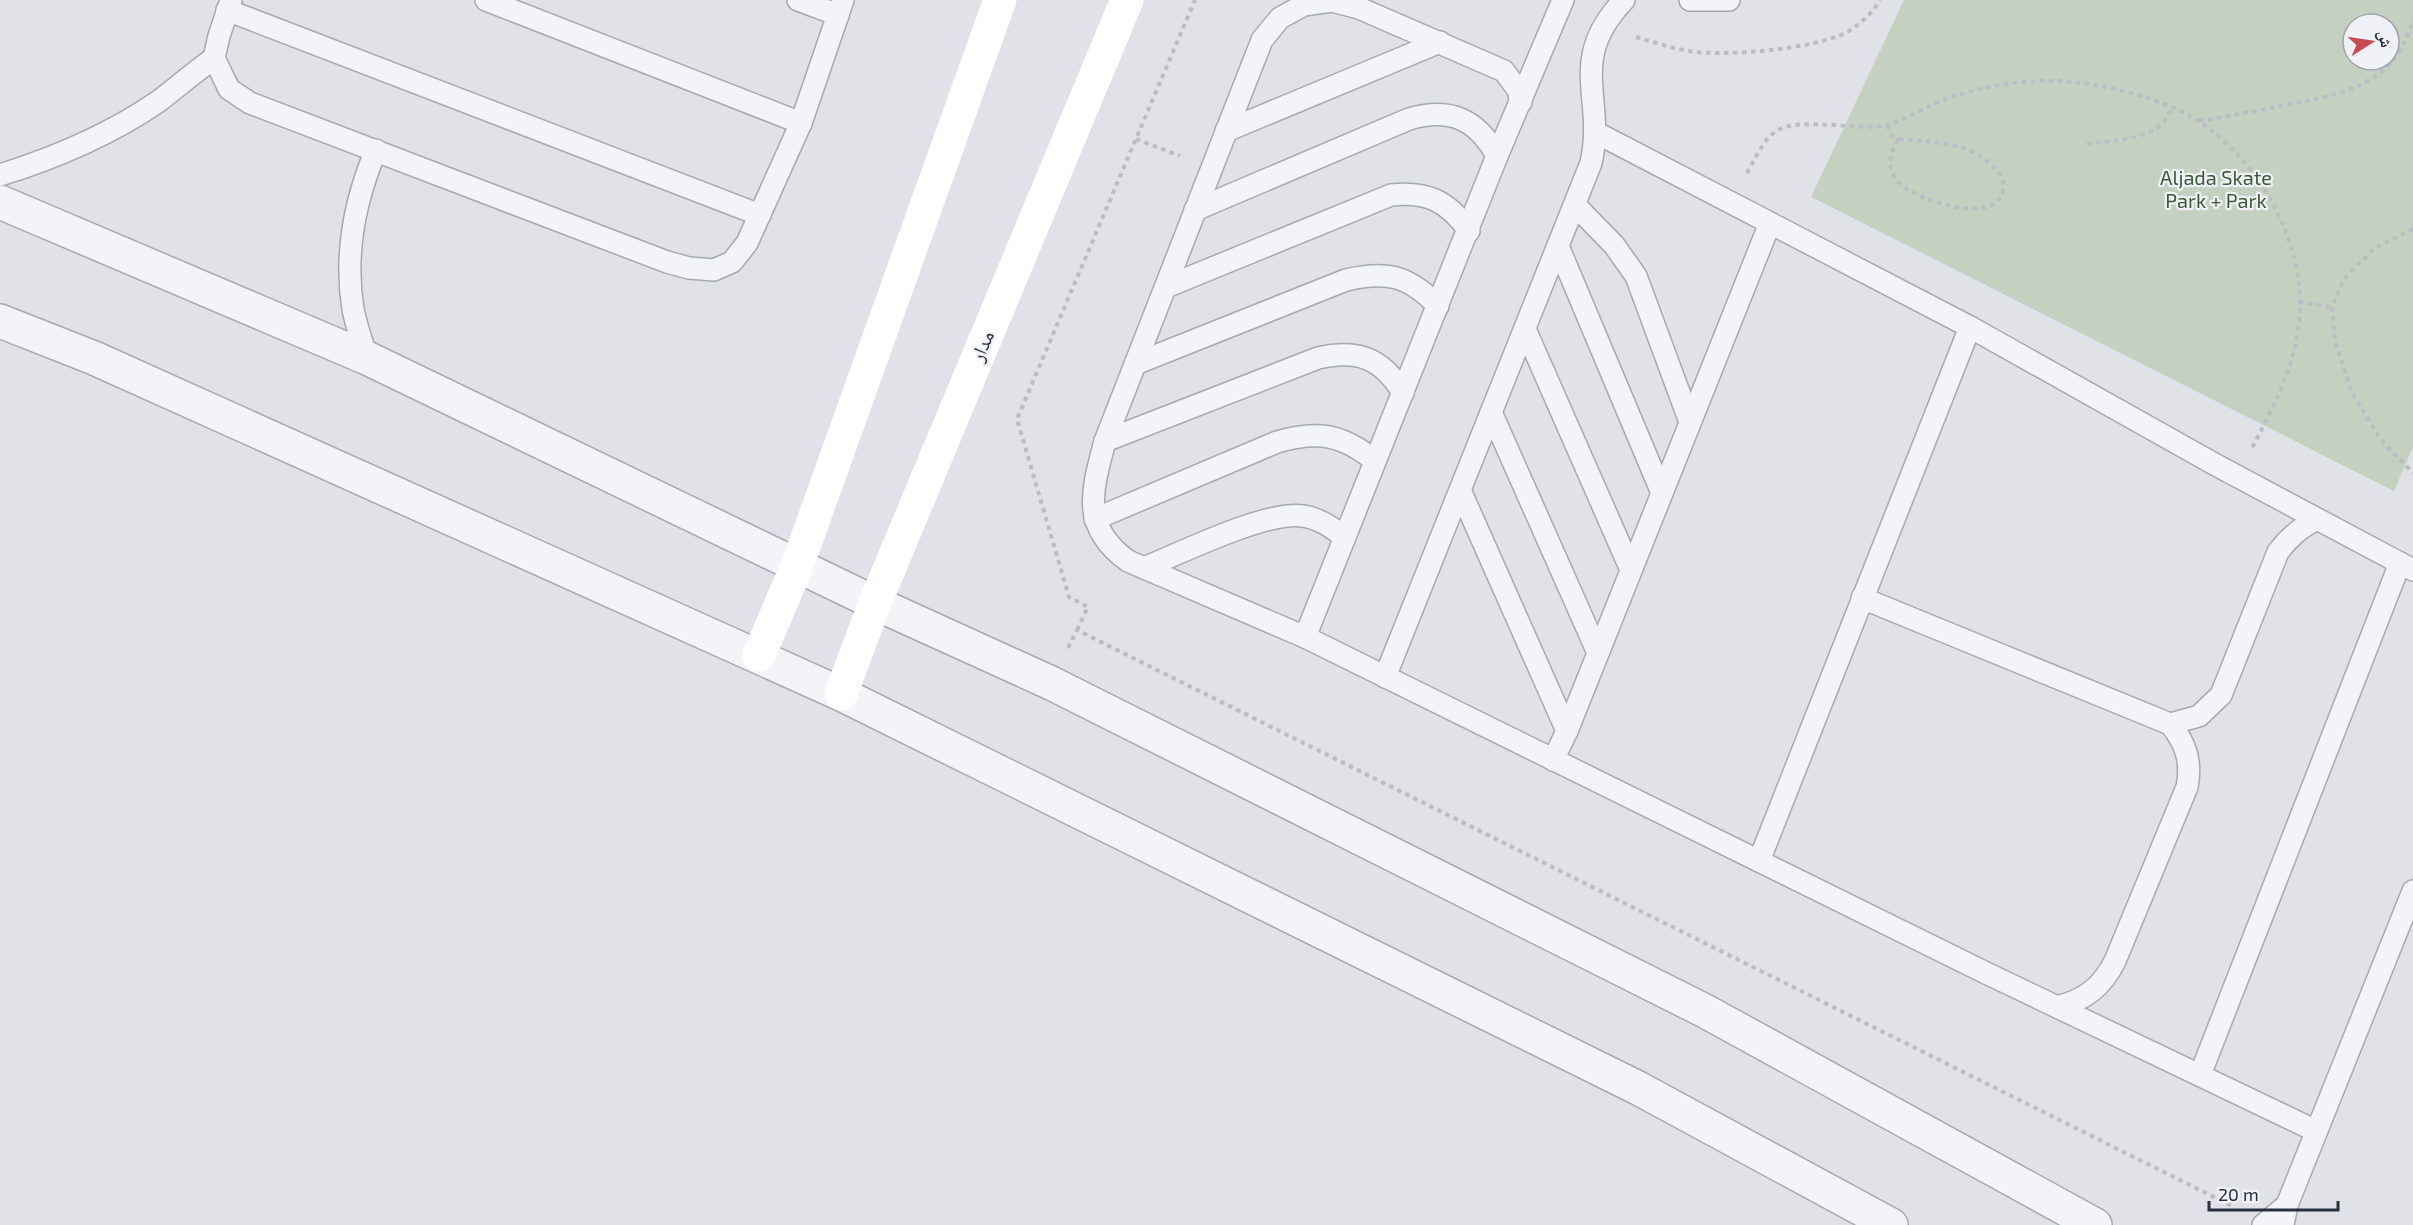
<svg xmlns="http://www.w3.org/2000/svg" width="2413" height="1225" viewBox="0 0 2413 1225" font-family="'Exo 2','Noto Naskh Arabic',sans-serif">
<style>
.green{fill:#c4d1c1;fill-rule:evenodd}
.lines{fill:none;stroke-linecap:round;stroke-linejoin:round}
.lane-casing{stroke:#a5a9b2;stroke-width:24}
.street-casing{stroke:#a5a9b2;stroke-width:36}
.path{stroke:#babdc3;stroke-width:4;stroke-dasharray:4.5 4.5;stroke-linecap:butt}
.lane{stroke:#f2f4f7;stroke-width:21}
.street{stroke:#f2f4f7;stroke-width:33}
.secondary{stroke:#fff;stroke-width:33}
.labels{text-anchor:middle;stroke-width:4.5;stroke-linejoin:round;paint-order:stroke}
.park-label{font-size:20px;fill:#3b5938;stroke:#eff1f6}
.street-label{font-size:20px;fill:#292f3e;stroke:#eff1f6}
</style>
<rect width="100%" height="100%" fill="#e0e2e8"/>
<path class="green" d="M1904,0H2413V447L2394,491L1811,197ZM2353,24H2389V60H2353Z"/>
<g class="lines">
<defs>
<g id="lane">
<polyline points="231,0 219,36 214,58 229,89 250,103 667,262 689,268 714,270 732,262 747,243 801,123 843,0"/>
<polyline points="486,0 801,123"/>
<polyline points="798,0 838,15"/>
<polyline points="1690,0 1729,0"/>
<polyline points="227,10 760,215"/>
<path d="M1521,102L1518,90L1504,71L1359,8L1332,1L1304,5L1280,18L1262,40L1105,441C1092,491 1080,526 1128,561L1305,637L1984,972L2316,1131"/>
<polyline points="1226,131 1440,42"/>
<polyline points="1595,132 1970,327 2216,465 2413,570"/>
<path d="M0,175C55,158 111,134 159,101C177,87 195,72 214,58"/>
<polyline points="1575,205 1614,245 1636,276 1690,422"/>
<path d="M1195,210L1409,119C1450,107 1477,119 1497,156"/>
<polyline points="1558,246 1662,493"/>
<path d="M1166,287L1391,195C1427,191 1448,201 1469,231"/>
<polyline points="1525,329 1631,570"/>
<path d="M367,358C362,342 356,325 353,309C344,254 355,200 376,150"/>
<path d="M1135,364L1346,280C1387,270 1409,276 1438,306"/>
<polyline points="1491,412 1598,653"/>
<path d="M1105,441L1318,358C1358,349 1382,358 1403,393"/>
<polyline points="1460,490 1567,731"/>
<path d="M1095,519L1277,442C1317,430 1342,434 1375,461"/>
<path d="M1144,568C1183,552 1265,511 1303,516C1319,518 1332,528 1345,537"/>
<path d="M1862,598L2170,724C2186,743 2192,762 2187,787L2115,961C2102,987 2085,1000 2057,1007"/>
<polyline points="1305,637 1497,156 1563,0"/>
<path d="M1385,677L1591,163C1606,97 1566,61 1624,0"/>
<path d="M2170,724L2199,716L2221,695L2278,552C2289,537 2300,528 2317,519"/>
<polyline points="1553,760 1567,731 1770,223"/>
<polyline points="1759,861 1970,327"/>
<polyline points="2200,1075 2400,563"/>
<polyline points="2263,1225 2287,1205"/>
<polyline points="2283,1225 2287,1205 2413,891"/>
</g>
<g id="street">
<polyline points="0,202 367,358 875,603 1051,683 1705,1011 2095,1225"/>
<polyline points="0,321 94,358 841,694 1638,1088 1891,1225"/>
</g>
</defs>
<use href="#lane" class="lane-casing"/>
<use href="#street" class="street-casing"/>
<g class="path">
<path d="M1636,37C1653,42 1671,48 1689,51C1725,57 1816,49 1847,32C1860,25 1872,13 1880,0"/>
<path d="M2199,121C2228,116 2257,111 2285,105C2344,94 2396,85 2413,19"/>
<polyline points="1887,125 1893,137 1899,139"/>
<polyline points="1136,139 1180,156"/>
<path d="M1899,139C1935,143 1971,140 1997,171C2002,177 2005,183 2003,191C1994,226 1923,201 1904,187C1887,173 1886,157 1899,139Z"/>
<path d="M2087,144C2116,139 2161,142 2172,107"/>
<path d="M1747,173C1755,160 1762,141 1775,132C1797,115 1859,132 1887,125C1905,121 1923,108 1941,101C1977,87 2018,80 2057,81C2099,82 2164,98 2200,122C2264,166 2310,251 2298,330C2292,373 2272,409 2252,448"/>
<polyline points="2413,229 2375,248 2344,279 2332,307 2335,341 2352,393 2381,440 2413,473"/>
<polyline points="2299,302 2332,307"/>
<polyline points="1077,630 1088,607 1069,597 1017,419 1195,0"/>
<polyline points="1068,648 1077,630 2234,1207"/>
</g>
<use href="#lane" class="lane"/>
<use href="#street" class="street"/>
<g class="secondary">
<polyline points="759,655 797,566 1000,0"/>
<polyline points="841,694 875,603 1127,0"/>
</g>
</g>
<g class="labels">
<g class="park-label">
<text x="2216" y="185">Aljada Skate<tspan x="2216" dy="23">Park + Park</tspan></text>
</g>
<g class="street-label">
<text transform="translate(982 346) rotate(-67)" y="7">مدار</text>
</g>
</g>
<g transform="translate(2371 42) rotate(78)"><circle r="28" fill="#eff1f6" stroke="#a0a3ac" stroke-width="1.5"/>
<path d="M0-4.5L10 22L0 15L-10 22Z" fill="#c64c54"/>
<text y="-9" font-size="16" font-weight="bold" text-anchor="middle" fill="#292f3e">ش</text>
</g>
<path d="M2209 1201v9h129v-9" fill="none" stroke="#292f3e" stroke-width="3"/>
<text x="2218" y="1201" font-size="18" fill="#292f3e" stroke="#eff1f6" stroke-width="4.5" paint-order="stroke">20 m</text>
</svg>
